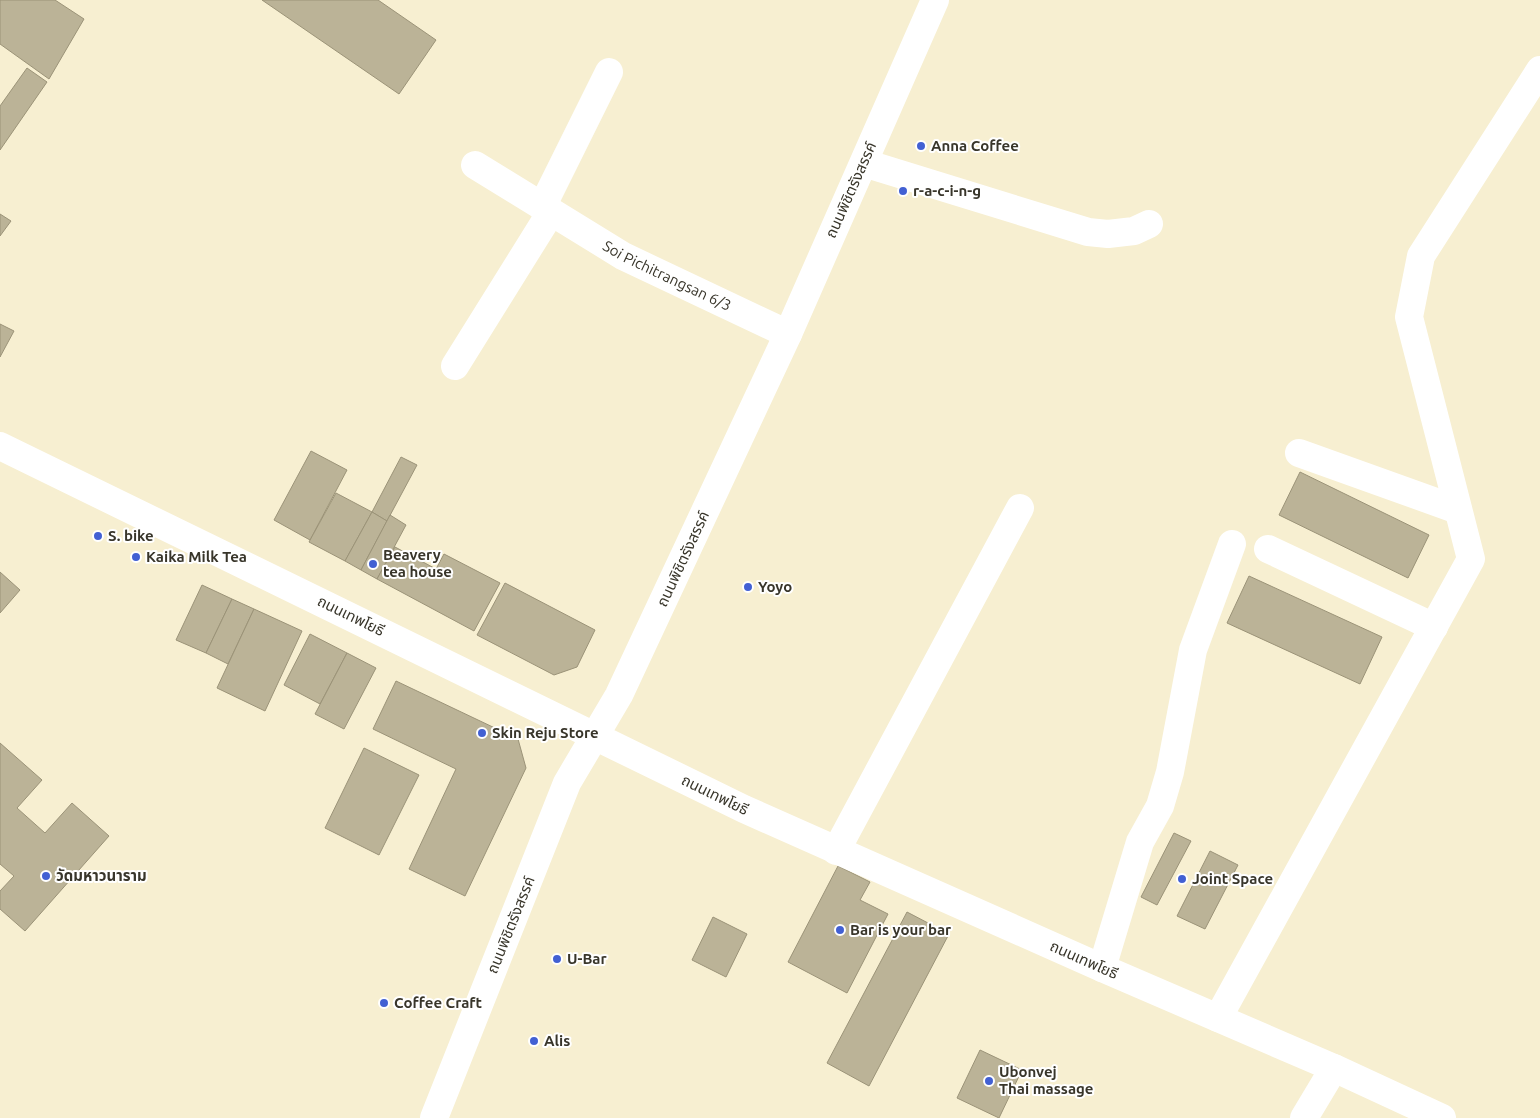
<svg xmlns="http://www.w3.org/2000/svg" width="1540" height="1118" viewBox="0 0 1540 1118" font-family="Ubuntu,'Noto Sans Thai',sans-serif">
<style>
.building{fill:#bbb397;stroke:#9b9378}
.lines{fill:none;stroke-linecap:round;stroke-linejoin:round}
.minor{stroke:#fff;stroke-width:28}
.poi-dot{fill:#4260d3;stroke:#fff;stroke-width:2}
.labels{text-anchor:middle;stroke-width:4;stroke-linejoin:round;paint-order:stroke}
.poi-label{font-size:15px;font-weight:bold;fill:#38352a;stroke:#fff;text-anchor:start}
.street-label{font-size:15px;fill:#38352a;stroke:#fff}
</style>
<rect width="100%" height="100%" fill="#f7efd1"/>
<g class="building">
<polygon points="0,0 55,0 84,19 49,79 0,44"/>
<polygon points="262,0 378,0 436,40 399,94"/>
<polygon points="27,68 47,82 0,150 0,106"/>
<polygon points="0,214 11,221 0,236"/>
<polygon points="0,324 14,331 0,357"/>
<polygon points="311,451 347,470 310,540 274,520"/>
<polygon points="401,457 417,465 387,521 372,512"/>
<polygon points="1300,472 1429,535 1408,578 1279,515"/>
<polygon points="336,493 372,512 345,561 309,542"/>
<polygon points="372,512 387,521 361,570 345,561"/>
<polygon points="390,515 406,525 377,579 361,570"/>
<polygon points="395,547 436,569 444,554 500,583 474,631 377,579"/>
<polygon points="0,572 20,590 0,613"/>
<polygon points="1249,576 1382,637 1360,684 1227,623"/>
<polygon points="505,583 595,630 577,667 554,675 477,635"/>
<polygon points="202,585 232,599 206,653 176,640"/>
<polygon points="232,599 254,609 228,664 206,653"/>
<polygon points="254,609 302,631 265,711 217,688"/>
<polygon points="310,634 347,653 320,704 284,685"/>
<polygon points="347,653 376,668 344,729 315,714"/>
<polygon points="396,681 518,739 526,768 465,896 409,869 456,769 373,729"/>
<polygon points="0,743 42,780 17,808 45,833 72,803 109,836 25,931 0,909 0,891 14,876 0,864"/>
<polygon points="364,748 419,775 379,855 325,828"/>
<polygon points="1174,833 1191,841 1157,905 1141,897"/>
<polygon points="1210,851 1238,865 1205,929 1177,916"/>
<polygon points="838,866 870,882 860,900 888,914 847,993 788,962"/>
<polygon points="907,912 949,934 869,1086 827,1063"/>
<polygon points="713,917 747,934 726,977 692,960"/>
<polygon points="980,1050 1022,1070 999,1118 957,1098"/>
</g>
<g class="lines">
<g class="minor">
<polyline points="864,163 1088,232 1108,234 1134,231 1149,224"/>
<path id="s1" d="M475,165L623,256L788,334"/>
<polyline points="542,207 609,72"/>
<polyline points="455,366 551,212"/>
<polyline points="0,446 744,809 1102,968 1334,1068 1442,1118"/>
<polyline points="1299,453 1458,510"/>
<polyline points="1268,549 1434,627"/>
<polyline points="836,851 1020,508"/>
<polyline points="1102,968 1140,842 1160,806 1170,772 1193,650 1232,544"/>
<polyline points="1218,1018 1471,559 1409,317 1421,256 1540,70"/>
<polyline points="434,1118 567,783 619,695 626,680 788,334 935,0"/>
<polyline points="1304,1118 1334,1068"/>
</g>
</g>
<g class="poi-dot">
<circle cx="921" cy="146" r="5"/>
<circle cx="903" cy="191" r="5"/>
<circle cx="98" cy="536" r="5"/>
<circle cx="136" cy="557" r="5"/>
<circle cx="373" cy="564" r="5"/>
<circle cx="748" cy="587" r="5"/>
<circle cx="482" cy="733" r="5"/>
<circle cx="46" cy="876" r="5"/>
<circle cx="1182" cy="879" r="5"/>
<circle cx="840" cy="930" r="5"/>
<circle cx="557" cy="959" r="5"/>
<circle cx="384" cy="1003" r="5"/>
<circle cx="534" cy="1041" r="5"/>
<circle cx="989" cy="1081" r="5"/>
</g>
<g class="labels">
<g class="poi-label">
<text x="931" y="151">Anna Coffee</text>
<text x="913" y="196">r-a-c-i-n-g</text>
<text x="108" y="541">S. bike</text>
<text x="383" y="560">Beavery<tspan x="383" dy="17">tea house</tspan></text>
<text x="146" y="562">Kaika Milk Tea</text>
<text x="758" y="592">Yoyo</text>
<text x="492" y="738">Skin Reju Store</text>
<text x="56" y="881">วัดมหาวนาราม</text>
<text x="1192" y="884">Joint Space</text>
<text x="850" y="935">Bar is your bar</text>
<text x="567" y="964">U-Bar</text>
<text x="394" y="1008">Coffee Craft</text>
<text x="544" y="1046">Alis</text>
<text x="999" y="1077">Ubonvej<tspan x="999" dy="17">Thai massage</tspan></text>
</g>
<g class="street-label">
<text transform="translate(851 190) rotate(-66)" y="5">ถนนพิชิตรังสรรค์</text>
<text dy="5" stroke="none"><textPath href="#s1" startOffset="222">Soi Pichitrangsan 6/3</textPath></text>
<text transform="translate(683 559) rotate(-65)" y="5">ถนนพิชิตรังสรรค์</text>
<text transform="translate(351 616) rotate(26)" y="5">ถนนเทพโยธี</text>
<text transform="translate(715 795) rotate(26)" y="5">ถนนเทพโยธี</text>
<text transform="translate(511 925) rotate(-68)" y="5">ถนนพิชิตรังสรรค์</text>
<text transform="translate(1084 960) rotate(24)" y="5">ถนนเทพโยธี</text>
</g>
</g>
</svg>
